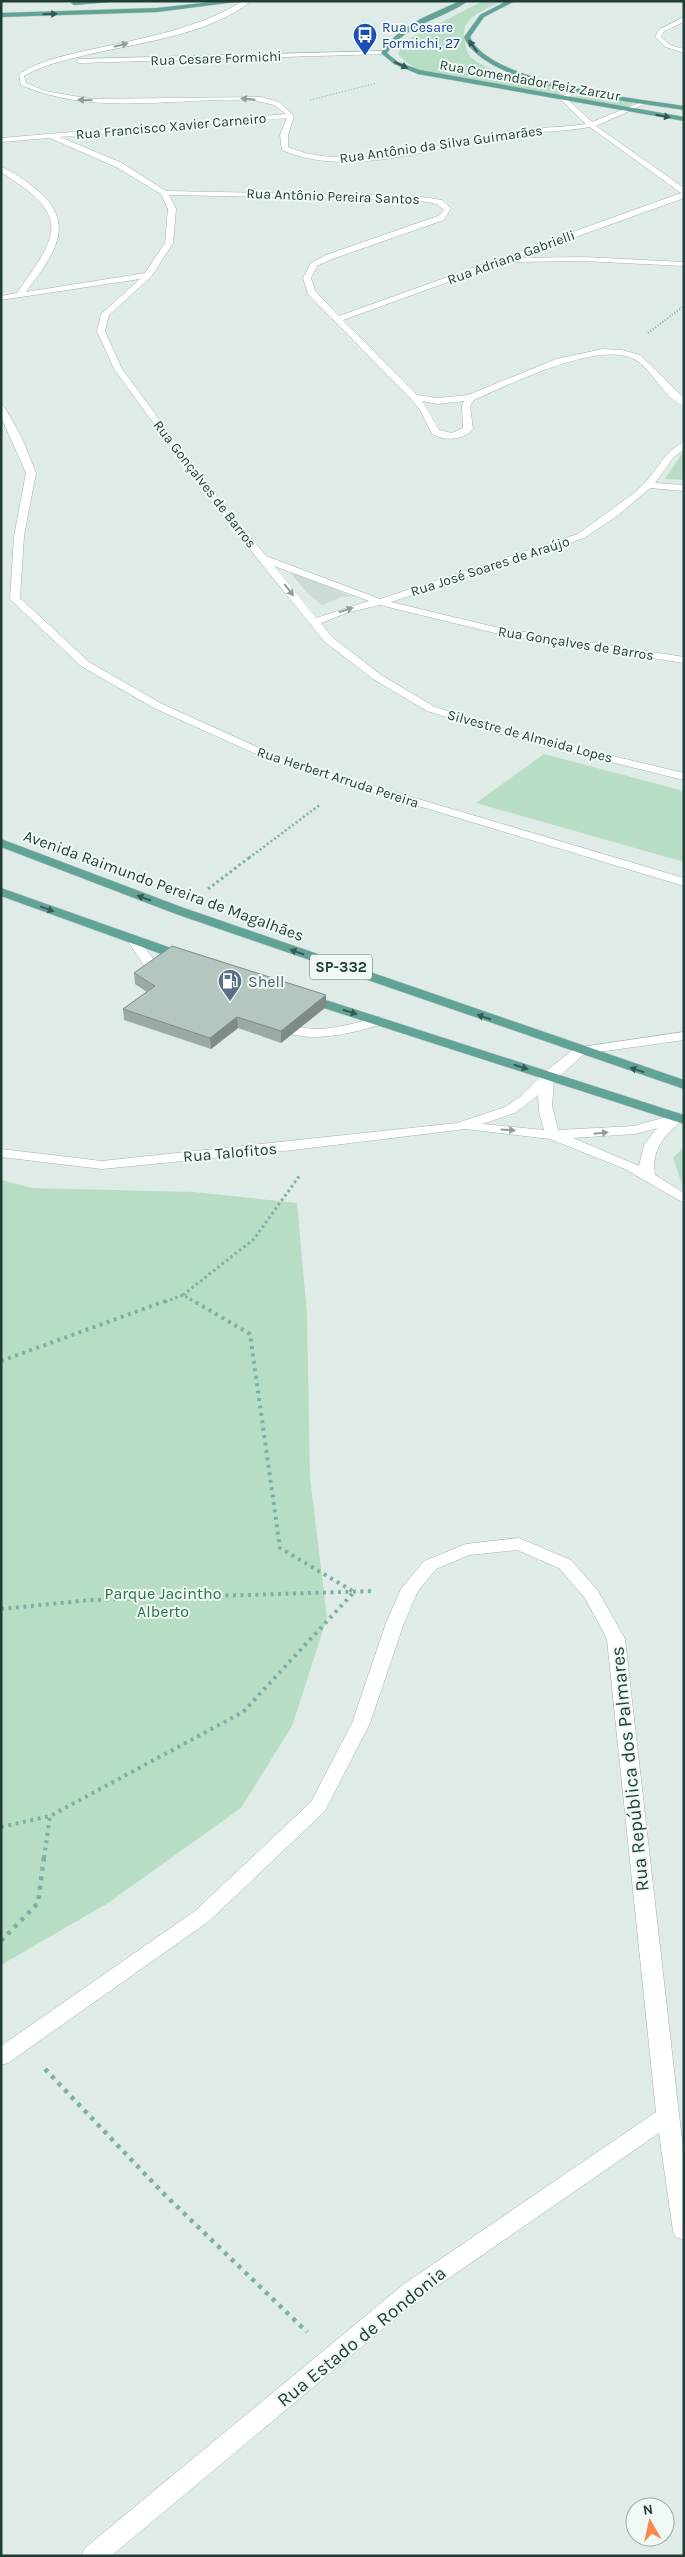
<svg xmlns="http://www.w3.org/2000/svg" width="685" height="2557" viewBox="0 0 685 2557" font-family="Karla,sans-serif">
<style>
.built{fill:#cddbd6}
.green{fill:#b7dec4}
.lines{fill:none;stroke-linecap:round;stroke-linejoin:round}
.minor-casing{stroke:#a2b3af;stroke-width:1}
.major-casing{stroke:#c0c8c7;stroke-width:1}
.path-far5{stroke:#7eb0a5;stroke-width:1;stroke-dasharray:1 2;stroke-linecap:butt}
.path-far4{stroke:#7eb0a5;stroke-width:2;stroke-dasharray:1 2;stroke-linecap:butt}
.path-far3{stroke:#7eb0a5;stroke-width:2.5;stroke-dasharray:2 2.5;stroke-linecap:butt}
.path-far2{stroke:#7eb0a5;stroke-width:3;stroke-dasharray:2.5 3;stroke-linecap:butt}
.path-far1{stroke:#7eb0a5;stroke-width:4;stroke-dasharray:3 4.5;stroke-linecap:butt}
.path{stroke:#7eb0a5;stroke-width:4.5;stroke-dasharray:4 5.5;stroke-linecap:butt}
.minor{fill:#fff;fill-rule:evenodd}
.major{fill:#61a397;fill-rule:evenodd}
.wall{fill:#9baaa5}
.shaded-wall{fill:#7e8b86}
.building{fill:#b4c6c0;stroke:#7e8b86}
.oneway{fill:#335b54}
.oneway2{fill:#8f9e9b}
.labels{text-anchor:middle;stroke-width:4;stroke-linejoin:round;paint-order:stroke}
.far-transit-label{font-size:14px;fill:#164399;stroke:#f0f8f4;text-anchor:start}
.far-street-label{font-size:14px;fill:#1f3c37;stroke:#f0f8f4}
.shield{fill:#f0f8f4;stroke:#5e7470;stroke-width:1}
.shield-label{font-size:15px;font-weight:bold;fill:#1f3c37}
.street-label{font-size:16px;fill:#1f3c37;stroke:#f0f8f4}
.service-label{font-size:16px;fill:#4e5e75;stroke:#f0f8f4;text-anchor:start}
.park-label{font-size:16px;fill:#28754c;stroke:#f0f8f4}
.near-street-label{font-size:19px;fill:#1f3c37;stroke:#f0f8f4}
</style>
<rect width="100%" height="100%" fill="#dfebe7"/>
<polygon class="built" points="288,570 353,597 344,596 322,605 308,594"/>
<g class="green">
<path d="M483,1H502C486,9 458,18 465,42C466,45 466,50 468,53C479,72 546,85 568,90L557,95L432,73C418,69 408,66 398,54L403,42Z"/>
<polygon points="582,93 635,102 628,107 573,98"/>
<polygon points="684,451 684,480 665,479"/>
<polygon points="544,754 684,791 684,862 476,803"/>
<polygon points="684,1147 684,1190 673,1158"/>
<polygon points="1,1180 32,1188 194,1192 297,1203 307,1314 310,1477 327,1618 292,1726 241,1808 108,1903 1,1965"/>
</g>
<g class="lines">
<defs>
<g id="minor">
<path d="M243,1H251C208,36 135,43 82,56C62,61 42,65 24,76L26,83L45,91L91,99L261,97L279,102L294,116L288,135V147C349,174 446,141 510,131C535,127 560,128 586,124L559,98L578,88L580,91L566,98L592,122L644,101L649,102L596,126L684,188V198L517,258L583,257L684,262V266L583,261L513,262L509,260L343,320L417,395L438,398L468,395L556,359L603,349L622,350L640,355L684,398V406C663,398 653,369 634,359C598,340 508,385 474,400L470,406L473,429C462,441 445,441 432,434L420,410L411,399L308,294L303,278L311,263L326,255L438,216L444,210L437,204L415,200L169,195L176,209L173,243L151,277L109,315L105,331L122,369L213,492L266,556L380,599L578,534L634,493L645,483L668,453L684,441V449L674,457L655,483L684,485V491L650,488L617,516L584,538L391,602L499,628L684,657V663L499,634L380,605L349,612L321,623L332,637L381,675L435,707L525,735L684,773V780L517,739L427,711L373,679L324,641L207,496L114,369L97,331L101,314L140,279L1,300V296L17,293C61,231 70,216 1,172V167C14,172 26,181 37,190C79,225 52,256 26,292L145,273L165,243L168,209L161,194L116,167L50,138L1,142V138L286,114L274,105L253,100C175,97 94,117 21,85L19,74C43,59 71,54 98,48C149,37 199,28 243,1ZM287,118L280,135L282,150C350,180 440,145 510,135C536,131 563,132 590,127L681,193L339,316L315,291L311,278L317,266L332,259L444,220L451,208L442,200L415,196L166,191L122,163L60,137ZM422,401L438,404L464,401L462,406L463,428L452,433L439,430ZM274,566L369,601L316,618Z"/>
<polygon points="684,17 684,22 664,31 661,37 670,45 684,49 684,53 666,47 655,37 660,29"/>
<polygon points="384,51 386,54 79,63 76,61 79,59"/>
<polygon points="1,405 5,408 22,438 36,473 24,536 20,598 89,662 162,704 284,759 684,878 684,886 276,763 154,708 81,666 10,599 14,536 26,473 1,417"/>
<polygon points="133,936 137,937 159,967 160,970 159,973 149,973 127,940"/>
<path d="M379,1017L384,1018L386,1021L384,1024C353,1032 322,1042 290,1034L288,1031C294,1024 306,1029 315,1029C337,1029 358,1022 379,1017Z"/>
<path d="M684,1032V1040L584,1054L554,1081L552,1106L558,1130L634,1126L677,1114L682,1115L684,1118L682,1121C664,1135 651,1150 655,1175L684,1193V1203L625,1169L550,1139L466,1129L293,1150L102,1169L1,1157V1149L102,1161L457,1123L505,1107L520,1097L544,1073L575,1048ZM538,1095L539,1112L544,1130L482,1124L515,1113ZM657,1128L644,1145L639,1166L573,1138L635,1134Z"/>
<polygon points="519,1538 571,1560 598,1591 625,1639 684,2158 684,2240 676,2237 673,2231 659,2133 420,2298 111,2556 81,2556 85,2548 404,2284 656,2112 607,1639 585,1598 559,1568 517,1550 469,1555 436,1569 418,1591 404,1623 370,1723 325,1811 209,1921 8,2063 1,2065 1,2046 195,1911 311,1802 352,1723 386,1623 401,1589 424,1561 466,1544"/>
</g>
<g id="major">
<polygon points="74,1 123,1 74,5 71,3"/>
<polygon points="221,1 243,1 157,12 1,17 1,13 157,8"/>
<path d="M460,1H468C441,20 407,23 387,53L398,62L420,70L684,117V121L418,74L394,64L381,53C400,24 430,15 460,1Z"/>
<path d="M507,1H515L484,17L470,37C489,83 638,99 684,106V110C634,102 484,87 464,37L480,15Z"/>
<polygon points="1,839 184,908 684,1080 684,1089 176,914 1,847"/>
<polygon points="1,888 188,954 189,957 183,961 178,960 1,896"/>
<polygon points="307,994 684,1115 684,1124 302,1001 300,998 302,995"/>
</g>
</defs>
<use href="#minor" class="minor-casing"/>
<use href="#major" class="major-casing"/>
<polyline class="path-far5" points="310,100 377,83"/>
<polyline class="path-far4" points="648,333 684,306"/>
<polyline class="path-far3" points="249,858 321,804"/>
<g class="path-far2">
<polyline points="208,889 250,857"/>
<polyline points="183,1295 254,1239 300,1175"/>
<polyline points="165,1302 183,1295 195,1302"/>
</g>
<g class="path-far1">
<polyline points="1,1361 168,1300"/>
<polyline points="1,1609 91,1600 373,1591"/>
<polyline points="1,1827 50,1816 243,1712 354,1592 280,1548 250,1334 192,1300"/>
<polyline points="44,1858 50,1816"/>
</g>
<g class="path">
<polyline points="1,1941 38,1903 44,1857"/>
<polyline points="45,2069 164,2194 307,2332"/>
</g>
<use href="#minor" class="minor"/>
<use href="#major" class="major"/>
</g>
<polygon class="wall" points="134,973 326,1007 281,1043 238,1028 211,1049 124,1020 123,1009 147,992 135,984"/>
<g class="shaded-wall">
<polygon points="326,995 326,1007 281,1043 281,1031"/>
<polygon points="237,1017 238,1028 211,1049 210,1038"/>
</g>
<polygon class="building" points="172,946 326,995 281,1031 237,1017 210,1038 123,1009 155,986 134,973"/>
<defs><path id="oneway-solid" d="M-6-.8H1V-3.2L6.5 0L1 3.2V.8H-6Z" transform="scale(1.25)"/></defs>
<g class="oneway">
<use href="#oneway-solid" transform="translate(50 14) rotate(-1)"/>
<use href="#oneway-solid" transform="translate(473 46) rotate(-126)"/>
<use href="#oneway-solid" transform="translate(401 65) rotate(25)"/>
<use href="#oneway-solid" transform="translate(663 116) rotate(10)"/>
<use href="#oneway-solid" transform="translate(144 898) rotate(-160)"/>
<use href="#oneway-solid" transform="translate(47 909) rotate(20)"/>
<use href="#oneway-solid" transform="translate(297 952) rotate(-161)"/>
<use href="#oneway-solid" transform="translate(350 1012) rotate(18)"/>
<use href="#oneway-solid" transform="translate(484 1017) rotate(-161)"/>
<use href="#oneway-solid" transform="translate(521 1067) rotate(17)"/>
<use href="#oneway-solid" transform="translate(637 1070) rotate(-162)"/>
</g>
<g class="oneway2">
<use href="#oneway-solid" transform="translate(121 45) rotate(-14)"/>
<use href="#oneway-solid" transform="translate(248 99) rotate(-174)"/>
<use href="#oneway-solid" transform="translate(85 100) rotate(-179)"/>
<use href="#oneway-solid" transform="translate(289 590) rotate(52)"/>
<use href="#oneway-solid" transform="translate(346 610) rotate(-17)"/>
<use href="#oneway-solid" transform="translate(508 1130) rotate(3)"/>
<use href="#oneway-solid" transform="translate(601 1133) rotate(-6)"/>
</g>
<defs>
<symbol id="bus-pin" viewBox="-11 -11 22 30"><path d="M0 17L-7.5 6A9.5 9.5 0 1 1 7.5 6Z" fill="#1a4fb4" stroke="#f0f8f4"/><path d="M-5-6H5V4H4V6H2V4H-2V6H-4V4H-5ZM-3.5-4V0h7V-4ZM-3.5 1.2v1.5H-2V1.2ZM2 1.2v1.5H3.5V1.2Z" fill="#fff"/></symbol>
<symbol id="fuel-pin" viewBox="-11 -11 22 30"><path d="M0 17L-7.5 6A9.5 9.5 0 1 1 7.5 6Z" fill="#5c6f8a" stroke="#f0f8f4"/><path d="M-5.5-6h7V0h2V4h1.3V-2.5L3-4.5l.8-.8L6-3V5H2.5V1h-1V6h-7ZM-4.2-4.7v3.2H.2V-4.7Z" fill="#fff"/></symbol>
</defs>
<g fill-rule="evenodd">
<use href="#bus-pin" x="351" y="21" width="28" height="38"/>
<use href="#fuel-pin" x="216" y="967" width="28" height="38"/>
</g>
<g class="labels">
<g class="far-transit-label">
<text x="382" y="32">Rua Cesare<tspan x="382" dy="16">Formichi, 27</tspan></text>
</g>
<g class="far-street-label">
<text transform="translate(216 58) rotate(-2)" y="5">Rua Cesare Formichi</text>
<text transform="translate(530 80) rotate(10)" y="5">Rua Comendador Feiz Zarzur</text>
<text transform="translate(171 126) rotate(-5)" y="5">Rua Francisco Xavier Carneiro</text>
<text transform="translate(441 144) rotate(-8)" y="5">Rua Antônio da Silva Guimarães</text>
<text transform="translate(333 196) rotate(2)" y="5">Rua Antônio Pereira Santos</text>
<text transform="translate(511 257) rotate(-20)" y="5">Rua Adriana Gabrielli</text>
<text transform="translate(205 484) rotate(52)" y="5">Rua Gonçalves de Barros</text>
<text transform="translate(490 566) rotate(-18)" y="5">Rua José Soares de Araújo</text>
<text transform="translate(576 643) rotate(9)" y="5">Rua Gonçalves de Barros</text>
<text transform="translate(530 736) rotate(15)" y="5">Silvestre de Almeida Lopes</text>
<text transform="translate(338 777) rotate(18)" y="5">Rua Herbert Arruda Pereira</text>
</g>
<rect class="shield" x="310" y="954.5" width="62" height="25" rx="4"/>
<g class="shield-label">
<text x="341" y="972">SP-332</text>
</g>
<g class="street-label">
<text transform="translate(164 885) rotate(20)" y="6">Avenida Raimundo Pereira de Magalhães</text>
<text transform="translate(230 1152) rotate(-5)" y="6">Rua Talofitos</text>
</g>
<g class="service-label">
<text x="248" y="987">Shell</text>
</g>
<g class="park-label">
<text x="163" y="1599">Parque Jacintho<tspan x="163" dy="18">Alberto</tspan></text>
</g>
<g class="near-street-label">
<text transform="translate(629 1769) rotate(-96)" y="7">Rua República dos Palmares</text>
<text transform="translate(361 2336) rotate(-39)" y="7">Rua Estado de Rondonia</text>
</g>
</g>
<rect width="685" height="2557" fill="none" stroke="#1f3c37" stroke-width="5"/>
<g transform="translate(650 2522) rotate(351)"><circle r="24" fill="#f0f8f4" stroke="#9cada8"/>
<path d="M0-4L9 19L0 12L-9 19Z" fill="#f98750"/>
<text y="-8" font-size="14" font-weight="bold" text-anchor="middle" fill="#1f3c37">N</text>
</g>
</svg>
